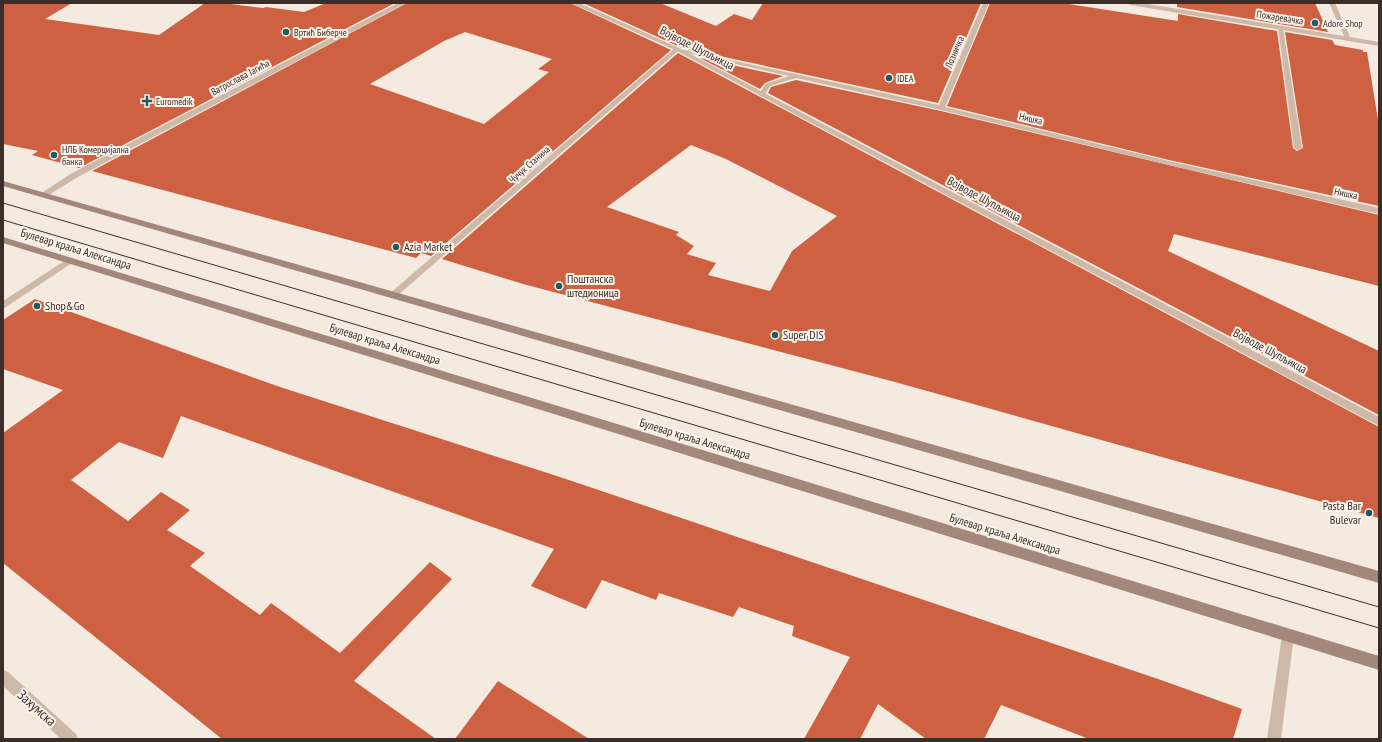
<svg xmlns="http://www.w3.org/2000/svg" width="1382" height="742" viewBox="0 0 1382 742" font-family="'PT Sans Narrow',sans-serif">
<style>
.building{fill:#cf6143;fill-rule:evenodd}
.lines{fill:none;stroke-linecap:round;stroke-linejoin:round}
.service{fill:#ceb9a9;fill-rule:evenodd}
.minor{fill:#ceb9a9;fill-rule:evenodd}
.tertiary{fill:#ceb9a9;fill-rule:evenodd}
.secondary{fill:#a2877a;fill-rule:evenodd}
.tram{stroke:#3b2e29;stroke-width:1}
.poi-dot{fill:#1b5d60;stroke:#fbf4ec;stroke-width:1.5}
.labels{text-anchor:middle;stroke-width:4;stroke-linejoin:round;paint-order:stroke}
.far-street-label{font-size:10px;fill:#3b2e29;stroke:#fbf4ec}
.far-poi-label{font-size:10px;fill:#3b2e29;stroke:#fbf4ec;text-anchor:start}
.street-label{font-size:12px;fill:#3b2e29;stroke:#fbf4ec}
.poi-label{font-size:12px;fill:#3b2e29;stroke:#fbf4ec;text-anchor:start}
.near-street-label{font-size:14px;fill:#3b2e29;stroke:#fbf4ec}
</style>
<rect width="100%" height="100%" fill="#f5eadf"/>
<g class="building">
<polygon points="3,3 72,3 45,19 159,35 205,3 223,3 263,8 266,7 304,12 326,3 395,3 79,168 32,155 38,151 3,144"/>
<path d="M407,3H570L671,50L431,256L421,253L416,258L92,171ZM465,32L552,59L538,69L549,72L484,124L370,84L444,41Z"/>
<polygon points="583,3 660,3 716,26 734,14 752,20 763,3 981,3 938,103 682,48"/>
<polygon points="990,3 1062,3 1178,21 1178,14 1277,31 1293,148 1297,151 1303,148 1285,32 1332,40 1335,45 1363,50 1363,52 1367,52 1379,126 1379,206 1169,160 947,106"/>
<polygon points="1177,3 1315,3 1328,32 1177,7"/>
<path d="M678,53L1379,427V518L895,382L523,284L442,259ZM691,145L726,159L837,216L792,251L770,291L708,275L716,263L687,254L694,246L676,235L679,232L607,207Z"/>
<polygon points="700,58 783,76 765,83 760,89"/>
<polygon points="796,80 941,111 1379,215 1379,286 1174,234 1168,251 1379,351 1379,415 768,93 771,87"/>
<polygon points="35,299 280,387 563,478 1161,680 1242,709 1233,739 1089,739 1001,705 984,739 926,739 878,704 860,739 804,739 850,657 792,636 794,626 739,607 733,617 659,593 656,600 602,580 586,609 531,586 554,549 181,416 163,458 119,442 71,480 128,521 161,492 190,510 167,530 205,553 190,566 260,615 271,603 340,653 430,562 452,579 354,681 436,739 222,739 3,563 3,433 63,390 3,369 3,320"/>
<polygon points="498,681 589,739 455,739"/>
</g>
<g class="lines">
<polygon class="service" points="1278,27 1283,28 1302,148 1298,150 1294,148"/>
<g class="minor">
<polygon points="398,3 406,3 78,177 47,196 44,196 40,194 72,173"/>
<polygon points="983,3 989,3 945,107 1169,161 1379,208 1379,214 1169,165 941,110 796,78 770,86 764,96 762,97 759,95 765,84 789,76 678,51 397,296 391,296 389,294 675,48 939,105"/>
<polygon points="1127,3 1141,3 1344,36 1329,3 1335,3 1350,37 1379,42 1379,46 1130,5"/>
<polygon points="69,258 73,261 72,263 3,309 3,301"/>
<polygon points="1288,629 1293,631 1294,635 1281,739 1267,739 1282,635 1283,631"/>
<polygon points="3,670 8,672 76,734 78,739 61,739 3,686"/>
</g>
<polygon class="tertiary" points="571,3 579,3 679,48 1379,417 1379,426 675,50"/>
<g class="secondary">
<polygon points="3,181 1379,571 1379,583 3,186"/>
<polygon points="3,237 1379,656 1379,670 3,243"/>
</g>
<g class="tram">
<polyline points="3,203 1379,607"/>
<polyline points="3,220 1379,628"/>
</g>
</g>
<g class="poi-dot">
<circle cx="1315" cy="23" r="4"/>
<circle cx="286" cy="32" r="4"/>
<circle cx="889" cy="78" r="4"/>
<path d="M145 95h4v4h4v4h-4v4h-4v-4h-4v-4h4z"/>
<circle cx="54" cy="155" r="4"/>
<circle cx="396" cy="247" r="4"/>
<circle cx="559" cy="286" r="4"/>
<circle cx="37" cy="306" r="4"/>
<circle cx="775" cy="335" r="4"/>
<circle cx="1369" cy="513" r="4"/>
</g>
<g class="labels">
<g class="far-street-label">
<text transform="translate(1280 17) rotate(9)" y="4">Пожаревачка</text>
<text transform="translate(954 52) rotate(-67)" y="4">Лозничка</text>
<text transform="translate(240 77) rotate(-28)" y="4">Ватрослава Јагића</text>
<text transform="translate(1031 118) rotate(13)" y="4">Нишка</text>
<text transform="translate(529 164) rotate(-41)" y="4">Чучук Станина</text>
<text transform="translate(1346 193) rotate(12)" y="4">Нишка</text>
</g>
<g class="far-poi-label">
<text x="1323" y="27">Adore Shop</text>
<text x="294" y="36">Вртић Биберче</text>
<text x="897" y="82">IDEA</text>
<text x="156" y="105">Euromedik</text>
<text x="62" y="153">НЛБ Комерцијална<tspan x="62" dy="12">банка</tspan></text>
</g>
<g class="street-label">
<text transform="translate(697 48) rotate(27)" y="4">Војводе Шупљикца</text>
<text transform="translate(984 199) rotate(28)" y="4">Војводе Шупљикца</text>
<text transform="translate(76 249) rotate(17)" y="4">Булевар краља Александра</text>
<text transform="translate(385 344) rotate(17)" y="4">Булевар краља Александра</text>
<text transform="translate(1270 351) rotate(28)" y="4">Војводе Шупљикца</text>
<text transform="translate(695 439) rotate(17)" y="4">Булевар краља Александра</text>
<text transform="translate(1005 534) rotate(17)" y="4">Булевар краља Александра</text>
</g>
<g class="poi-label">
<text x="404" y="251">Azia Market</text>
<text x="567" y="283">Поштанска<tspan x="567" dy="14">штедионица</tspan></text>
<text x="45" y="310">Shop&amp;Go</text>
<text x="783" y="339">Super DIS</text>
<text x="1361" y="510" text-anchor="end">Pasta Bar<tspan x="1361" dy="14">Bulevar</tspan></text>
</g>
<g class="near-street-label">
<text transform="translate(37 708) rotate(42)" y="5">Захумска</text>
</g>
</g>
<rect width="1382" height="742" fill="none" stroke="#3b2e29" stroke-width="8"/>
</svg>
